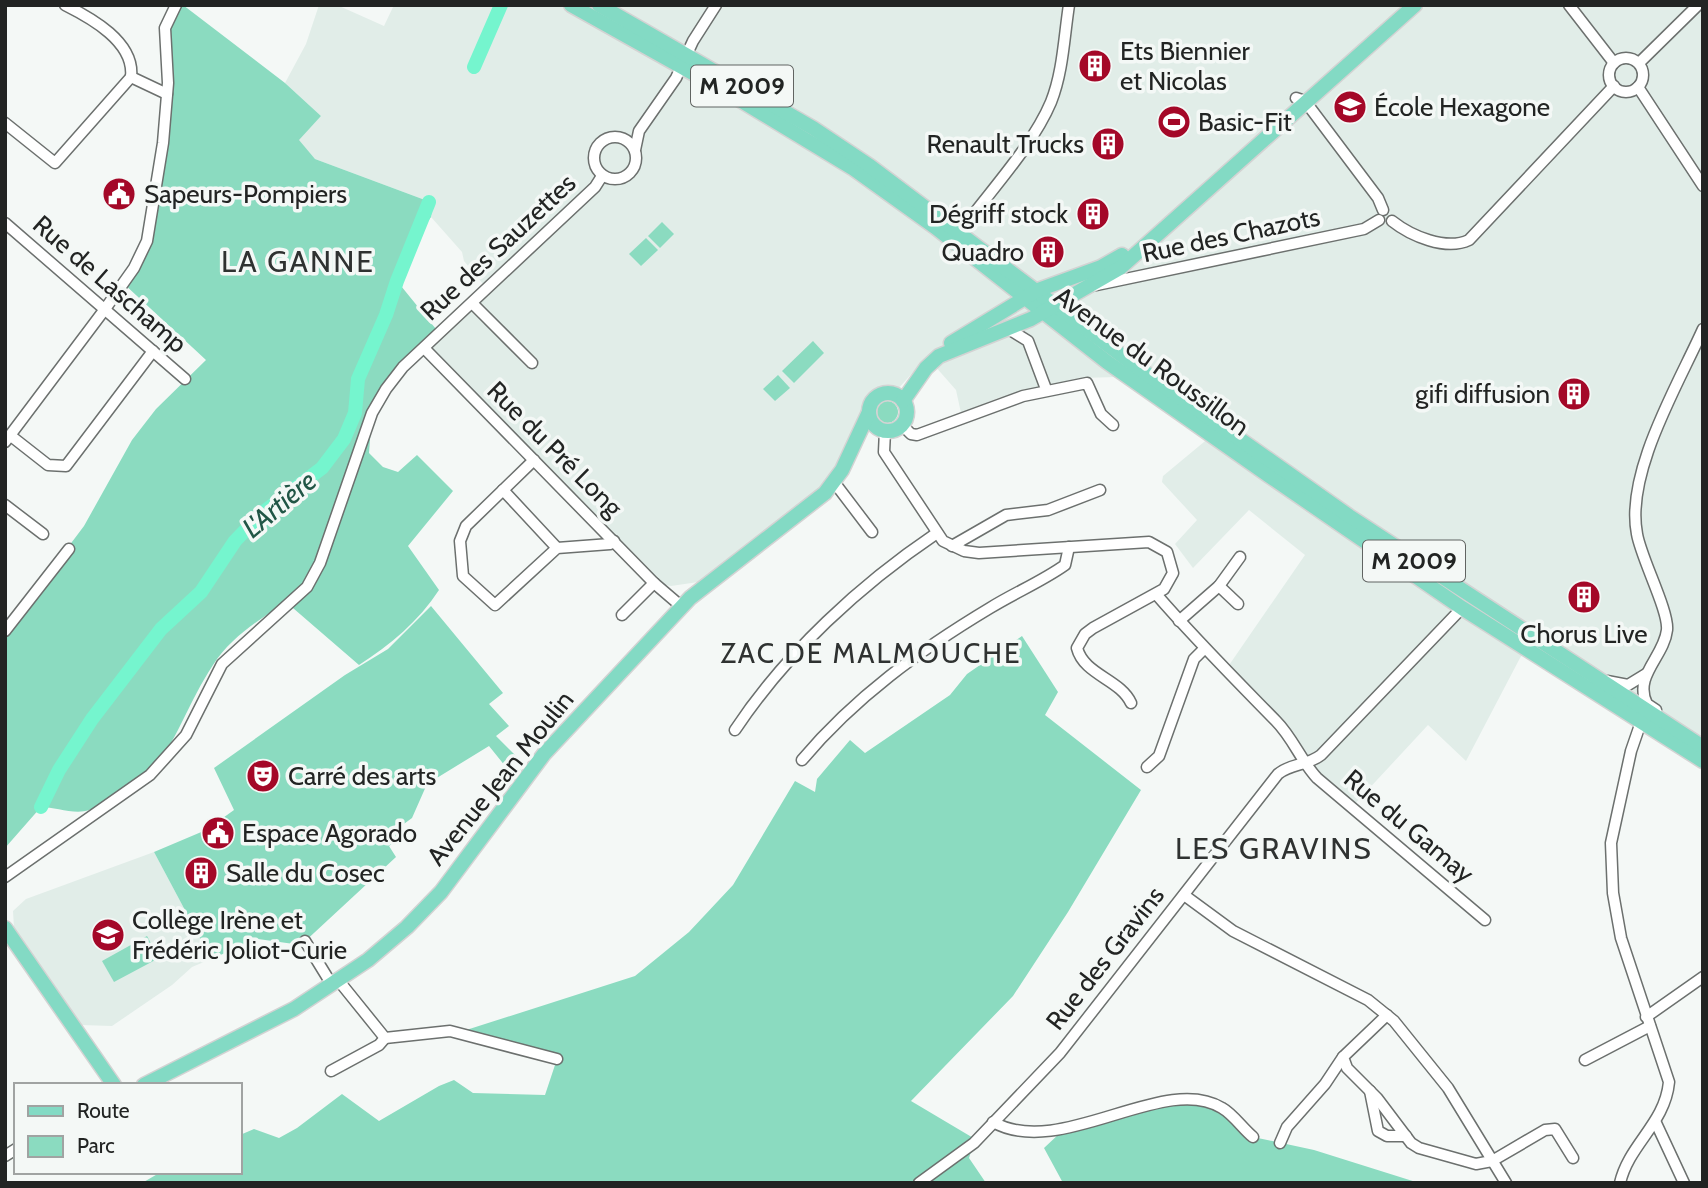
<svg xmlns="http://www.w3.org/2000/svg" width="1708" height="1188" viewBox="0 0 1708 1188" font-family="Cabin,sans-serif">
<style>
.built{fill:#e1ede8}
.green{fill:#8bdbc0}
.lines{fill:none;stroke-linecap:round;stroke-linejoin:round}
.river{stroke:#75f5ce;stroke-width:14}
.minor-casing{stroke:#6c706e;stroke-width:13}
.major-casing{stroke:#d3d3d3;stroke-width:17}
.minor{stroke:#fff;stroke-width:10}
.major{stroke:#83dac4;stroke-width:14}
.labels{text-anchor:middle;stroke-width:7;stroke-linejoin:round;paint-order:stroke}
.shield{fill:#f4f8f6;stroke:#616462;stroke-width:2}
.shield-label{font-size:24px;font-weight:bold;fill:#222423}
.poi-label{font-size:26px;fill:#222423;stroke:#f4f8f6;text-anchor:start}
.street-label{font-size:26px;fill:#222423;stroke:#f4f8f6}
.water-label{font-size:28px;font-style:italic;fill:#215646;stroke:#f4f8f6}
.neighbourhood-label{font-size:28px;letter-spacing:2px;fill:#2f3231;stroke:#f4f8f6}
.quarter-label{font-size:30px;letter-spacing:2px;fill:#2f3231;stroke:#f4f8f6}
</style>
<rect width="100%" height="100%" fill="#f4f8f6"/>
<g class="built">
<polygon points="319,5 337,5 384,26 394,5 1703,5 1703,755 1530,645 1520,658 1466,761 1428,725 1351,808 1225,671 1305,555 1249,510 1193,568 1175,544 1197,520 1162,482 1163,476 1216,432 1117,377 1081,378 998,398 961,413 956,390 934,365 915,370 897,390 879,395 872,402 834,482 705,581 671,586 654,583 424,348 488,290 464,261 462,252 431,217 433,203 315,159 298,140 321,116 285,83 306,44"/>
<polygon points="154,852 211,959 192,967 172,985 112,1026 81,1025 14,928 13,911 26,899"/>
</g>
<g class="green">
<path d="M176,5H183L285,83L321,116L299,140L315,159L433,203L431,217L409,248L397,281L440,334L403,367L372,413L369,453L383,467L398,472L417,455L453,491L408,546L439,590C419,621 390,645 359,665L286,602C259,620 231,637 213,665C173,726 170,784 89,810C75,815 55,807 41,807L5,848V631L84,526L132,440L156,409L206,360L123,283L147,241L163,143L165,28Z"/>
<polygon points="662,222 674,234 660,248 648,236"/>
<polygon points="646,238 658,250 641,266 629,254"/>
<polygon points="813,341 824,353 794,383 782,371"/>
<polygon points="778,375 790,388 775,401 763,389"/>
<circle cx="887" cy="412" r="11"/>
<polygon points="431,606 503,693 489,704 509,726 496,736 525,765 514,777 489,746 427,784 412,818 397,829 401,837 389,846 396,857 301,945 258,939 211,959 154,852 206,830 234,810 214,768 345,675 388,649"/>
<polygon points="1022,636 1058,692 1045,715 1141,790 1068,912 1013,996 911,1101 975,1139 969,1158 986,1183 142,1183 161,1172 240,1172 240,1135 254,1129 279,1138 297,1128 342,1094 379,1121 439,1086 454,1080 473,1093 545,1095 557,1059 460,1032 635,976 689,932 733,885 795,781 815,792 817,779 850,740 865,753 950,695 967,674"/>
<polygon points="147,936 159,958 114,982 102,961"/>
<polygon points="1172,1101 1222,1108 1253,1137 1314,1150 1419,1183 1063,1183 1044,1148 1060,1133"/>
</g>
<g class="lines">
<g class="river">
<polyline points="474,67 501,5"/>
<polyline points="41,807 59,770 92,719 161,629 201,592 235,541 262,513 322,468 344,439 355,413 358,379 386,315 397,281 429,202"/>
</g>
<defs>
<g id="minor">
<path d="M65,5C91,18 135,42 131,77"/>
<polyline points="1569,5 1614,63"/>
<circle cx="1626" cy="75" r="17"/>
<polyline points="1639,63 1698,5"/>
<polyline points="131,77 167,94"/>
<polyline points="1638,87 1703,186"/>
<polyline points="1296,98 1305,101 1378,198 1383,210"/>
<polyline points="5,123 55,163 131,77"/>
<circle cx="615" cy="158" r="21"/>
<polyline points="635,150 639,131 676,78 693,41 716,5"/>
<path d="M1392,221C1411,236 1446,251 1469,240L1614,86"/>
<polyline points="5,223 185,379"/>
<path d="M960,232C989,192 1032,147 1051,102C1063,72 1064,37 1069,5"/>
<polyline points="1092,286 1364,229 1379,220"/>
<polyline points="473,304 532,363"/>
<polyline points="1007,328 1028,341 1046,389"/>
<polyline points="424,348 654,583 682,607"/>
<polyline points="902,425 911,434 917,435 1023,396 1087,383 1101,414 1113,425"/>
<path d="M885,431L884,452L943,541L964,551L979,553L1149,542L1167,552L1173,573L1164,589L1093,628L1085,634L1077,648C1084,675 1120,679 1131,703"/>
<polyline points="11,436 48,465 66,466 153,351"/>
<polyline points="5,442 105,309 134,268 147,241 163,143 168,83 165,28 176,5"/>
<polyline points="534,460 466,526 460,541 463,576 495,605 557,548 610,544 614,541"/>
<polyline points="834,482 872,532"/>
<polyline points="503,490 557,548"/>
<polyline points="5,505 43,534"/>
<polyline points="952,546 1006,515 1048,510 1100,490"/>
<polyline points="1219,586 1238,604"/>
<path d="M1156,594C1194,638 1235,679 1276,721C1293,738 1301,761 1317,778L1485,920"/>
<polyline points="622,615 654,583"/>
<polyline points="1179,621 1219,586 1240,557"/>
<polyline points="5,631 69,549"/>
<polyline points="1607,681 1628,685 1646,674"/>
<path d="M1656,710L1647,704C1633,676 1664,657 1667,630C1669,611 1641,558 1637,534C1625,473 1678,385 1703,329"/>
<path d="M735,730C787,652 860,585 937,533"/>
<path d="M802,760C855,697 920,650 990,608C1014,593 1041,582 1065,565L1069,547"/>
<polyline points="1147,767 1159,756 1194,659 1204,649"/>
<polyline points="5,877 150,775 186,735 222,664 307,587 320,563 372,413 386,389 403,367 595,187 602,176"/>
<polyline points="1184,895 1233,931 1368,1000 1394,1021 1448,1088 1506,1183"/>
<polyline points="305,941 332,985"/>
<polyline points="339,981 385,1038 450,1031 557,1059"/>
<polyline points="1387,1015 1343,1057 1347,1068 1377,1098 1411,1143 1419,1148 1476,1164 1492,1161 1545,1130 1555,1129 1573,1158"/>
<polyline points="1646,1017 1703,977"/>
<polyline points="1585,1060 1650,1026"/>
<polyline points="331,1071 379,1045 385,1038"/>
<polyline points="1370,1091 1378,1131 1387,1136 1406,1136"/>
<path d="M993,1122C1061,1160 1164,1072 1222,1108C1233,1114 1243,1129 1253,1137"/>
<polyline points="1656,1123 1684,1183"/>
<polyline points="1280,1143 1287,1127 1325,1084 1343,1057"/>
<polyline points="5,1156 16,1149"/>
<path d="M919,1183L974,1143L1060,1053L1278,774C1291,763 1307,766 1321,755L1462,608"/>
<path d="M1620,1183C1629,1144 1665,1124 1669,1082L1621,938L1613,893L1611,843L1631,751L1641,722"/>
</g>
<g id="major">
<polyline points="571,5 730,94 854,169 935,227 1107,362 1268,475 1462,608 1703,761"/>
<polyline points="599,5 813,128 870,166 1133,364 1349,516 1703,747"/>
<polyline points="951,343 1038,290 1101,267 1122,255"/>
<circle cx="888" cy="412" r="19"/>
<polyline points="903,401 926,368 939,356 1031,319 1120,268 1415,5"/>
<polyline points="5,928 114,1085"/>
<polyline points="144,1085 294,1009 368,960 407,927 441,892 544,754 690,598 825,493 842,470 869,412"/>
</g>
</defs>
<use href="#minor" class="minor-casing"/>
<use href="#major" class="major-casing"/>
<use href="#minor" class="minor"/>
<use href="#major" class="major"/>
</g>
<defs>
<symbol id="building-disc" viewBox="-11 -11 22 22"><circle r="9.5" fill="#a40828" stroke="#f4f8f6"/><path d="M-4-6H4V6H1V3H-1V6H-4ZM-2.5-4.3h1.7v1.8h-1.7ZM.8-4.3h1.7v1.8H.8ZM-2.5-1h1.7V.8h-1.7ZM.8-1h1.7V.8H.8Z" fill="#fff"/></symbol>
<symbol id="university-disc" viewBox="-11 -11 22 22"><circle r="9.5" fill="#a40828" stroke="#f4f8f6"/><path d="M0-5L7-2L0 1L-7-2ZM-4 1L0 2.5L4 1V4Q0 6-4 4Z" fill="#fff"/></symbol>
<symbol id="stadium-disc" viewBox="-11 -11 22 22"><circle r="9.5" fill="#a40828" stroke="#f4f8f6"/><path d="M0-5a6.5 5 0 1 0 0 10a6.5 5 0 1 0 0-10ZM-3.5-1.8h7v3.6h-7Z" fill="#fff"/></symbol>
<symbol id="civic-disc" viewBox="-11 -11 22 22"><circle r="9.5" fill="#a40828" stroke="#f4f8f6"/><path d="M-.6-6.5H3V-4.5H.6V-3L4-1V1h2V6H-6V1h2V-1L-.6-3ZM-1.2 2.5V6h2.4V2.5Z" fill="#fff"/></symbol>
<symbol id="theatre-disc" viewBox="-11 -11 22 22"><circle r="9.5" fill="#a40828" stroke="#f4f8f6"/><path d="M-5-5.5Q0-4 5-5.5V0Q5 5 0 6Q-5 5-5 0ZM-3.3-2.5H-1v1.5H-3.3ZM1-2.5H3.3v1.5H1ZM-2.8 1Q0 5.5 2.8 1Z" fill="#fff"/></symbol>
<symbol id="school-disc" viewBox="-11 -11 22 22"><circle r="9.5" fill="#a40828" stroke="#f4f8f6"/><path d="M0-5L7-2L0 1L-7-2ZM-4 1L0 2.5L4 1V4Q0 6-4 4Z" fill="#fff"/></symbol>
</defs>
<g fill-rule="evenodd">
<use href="#building-disc" x="1076" y="47" width="38" height="38"/>
<use href="#university-disc" x="1331" y="88" width="38" height="38"/>
<use href="#stadium-disc" x="1155" y="103" width="38" height="38"/>
<use href="#building-disc" x="1089" y="125" width="38" height="38"/>
<use href="#civic-disc" x="100" y="175" width="38" height="38"/>
<use href="#building-disc" x="1074" y="195" width="38" height="38"/>
<use href="#building-disc" x="1029" y="233" width="38" height="38"/>
<use href="#building-disc" x="1555" y="375" width="38" height="38"/>
<use href="#building-disc" x="1565" y="578" width="38" height="38"/>
<use href="#theatre-disc" x="244" y="757" width="38" height="38"/>
<use href="#civic-disc" x="199" y="814" width="38" height="38"/>
<use href="#building-disc" x="182" y="854" width="38" height="38"/>
<use href="#school-disc" x="89" y="916" width="38" height="38"/>
</g>
<g class="labels">
<g class="shield">
<rect x="691" y="65.5" width="102" height="41" rx="5"/>
<rect x="1363" y="540.5" width="102" height="41" rx="5"/>
</g>
<g class="shield-label">
<text x="742" y="94">M 2009</text>
<text x="1414" y="569">M 2009</text>
</g>
<g class="poi-label">
<text x="1120" y="60">Ets Biennier<tspan x="1120" dy="30">et Nicolas</tspan></text>
<text x="1374" y="116">École Hexagone</text>
<text x="1198" y="131">Basic-Fit</text>
<text x="1084" y="153" text-anchor="end">Renault Trucks</text>
<text x="144" y="203">Sapeurs-Pompiers</text>
<text x="1068" y="223" text-anchor="end">Dégriff stock</text>
<text x="1024" y="261" text-anchor="end">Quadro</text>
<text x="1550" y="403" text-anchor="end">gifi diffusion</text>
<text x="1584" y="643" text-anchor="middle">Chorus Live</text>
<text x="288" y="785">Carré des arts</text>
<text x="242" y="842">Espace Agorado</text>
<text x="226" y="882">Salle du Cosec</text>
<text x="132" y="929">Collège Irène et<tspan x="132" dy="30">Frédéric Joliot-Curie</tspan></text>
</g>
<g class="street-label">
<text transform="translate(1231 235) rotate(-12)" y="9">Rue des Chazots</text>
<text transform="translate(498 247) rotate(-43)" y="9">Rue des Sauzettes</text>
<text transform="translate(110 284) rotate(41)" y="9">Rue de Laschamp</text>
<text transform="translate(1152 361) rotate(36)" y="9">Avenue du Roussillon</text>
<text transform="translate(555 449) rotate(45)" y="9">Rue du Pré Long</text>
<text transform="translate(500 778) rotate(-51)" y="9">Avenue Jean Moulin</text>
<text transform="translate(1409 826) rotate(40)" y="9">Rue du Gamay</text>
<text transform="translate(1105 958) rotate(-52)" y="9">Rue des Gravins</text>
</g>
<g class="water-label">
<text transform="translate(279 504) rotate(-40)" y="10">L'Artière</text>
</g>
<g class="neighbourhood-label">
<text x="871" y="663">ZAC DE MALMOUCHE</text>
</g>
<g class="quarter-label">
<text x="298" y="272">LA GANNE</text>
<text x="1274" y="859">LES GRAVINS</text>
</g>
</g>
<rect width="1708" height="1188" fill="none" stroke="#222423" stroke-width="14"/>
<rect x="14" y="1083" width="228" height="91" fill="#f4f8f6" stroke="#a0a3a2" stroke-width="2"/>
<rect x="28" y="1106" width="35" height="10" fill="#83dac4" stroke="#a0a3a2" stroke-width="2"/>
<text x="77" y="1118" font-size="21" fill="#222423">Route</text>
<rect x="28" y="1136" width="35" height="21" fill="#8bdbc0" stroke="#a0a3a2" stroke-width="2"/>
<text x="77" y="1153" font-size="21" fill="#222423">Parc</text>
</svg>
